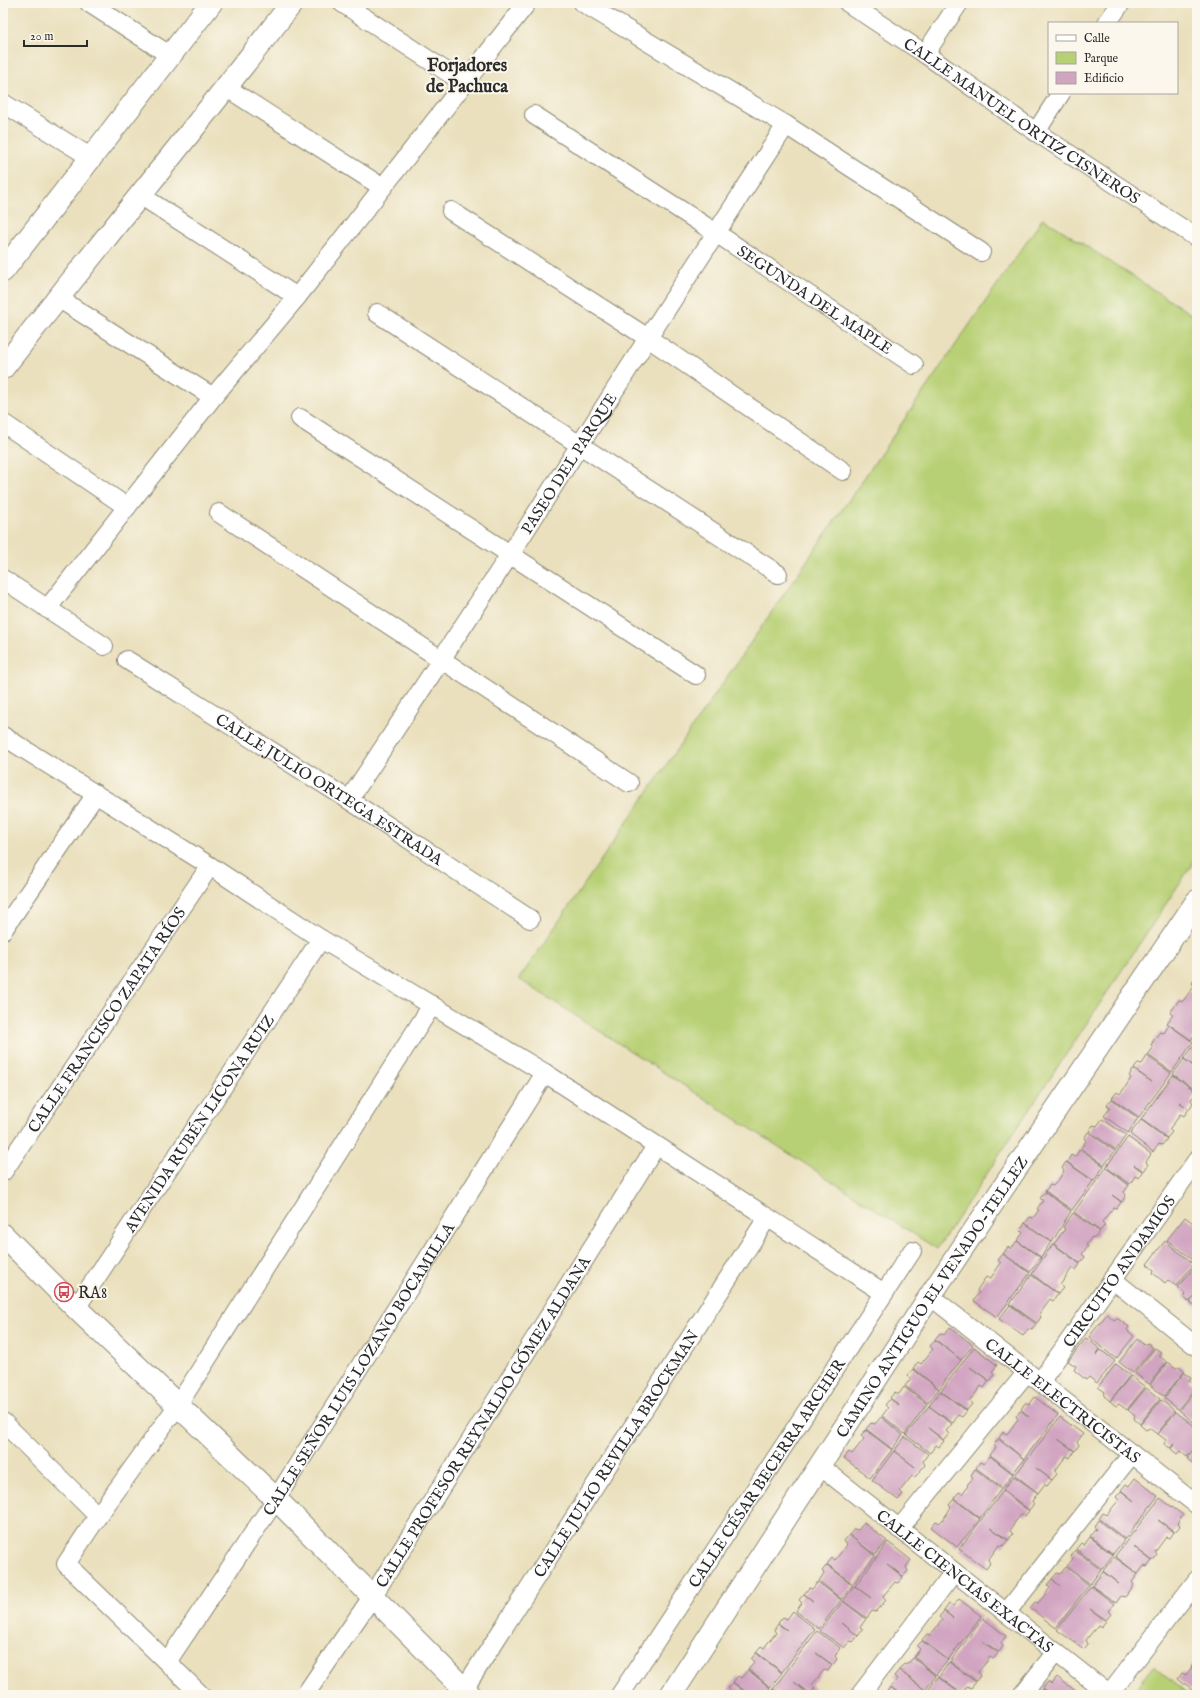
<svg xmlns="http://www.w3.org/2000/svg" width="1200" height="1698" viewBox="0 0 1200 1698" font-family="'IM FELL English',serif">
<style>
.green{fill:#b8d075;stroke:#727e50}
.building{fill:#d1a4c1}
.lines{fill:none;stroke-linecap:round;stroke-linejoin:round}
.street-casing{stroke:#8a8674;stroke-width:20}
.secondary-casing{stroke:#8a8674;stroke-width:24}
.street{stroke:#fff;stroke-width:18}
.secondary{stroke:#fff;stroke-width:22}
.labels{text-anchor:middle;stroke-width:4;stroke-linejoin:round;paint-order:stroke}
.street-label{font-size:16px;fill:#2b2b2b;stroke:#fbf7ec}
.poi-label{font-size:16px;fill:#2b2b2b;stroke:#fbf7ec;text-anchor:start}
.quarter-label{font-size:18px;font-weight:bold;fill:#2b2b2b;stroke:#fbf7ec}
</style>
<rect width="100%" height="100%" fill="#fbf7ec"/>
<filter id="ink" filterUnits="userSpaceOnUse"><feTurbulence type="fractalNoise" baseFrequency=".025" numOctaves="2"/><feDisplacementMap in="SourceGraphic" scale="8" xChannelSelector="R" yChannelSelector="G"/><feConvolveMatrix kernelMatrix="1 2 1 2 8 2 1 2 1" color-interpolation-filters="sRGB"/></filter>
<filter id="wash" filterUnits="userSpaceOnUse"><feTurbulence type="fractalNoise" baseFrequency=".012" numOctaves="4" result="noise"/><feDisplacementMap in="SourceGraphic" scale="16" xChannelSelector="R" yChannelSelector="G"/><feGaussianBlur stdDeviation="0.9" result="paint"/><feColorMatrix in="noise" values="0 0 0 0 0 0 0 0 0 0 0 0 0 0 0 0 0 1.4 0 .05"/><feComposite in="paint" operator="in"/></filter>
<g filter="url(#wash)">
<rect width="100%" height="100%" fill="#eae0bd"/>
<g class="green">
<polygon points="1043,218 1197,318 1197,857 937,1249 519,979"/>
<polygon points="1154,1666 1189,1695 1131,1695"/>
</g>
<g id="blocks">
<g class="building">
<polygon points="1196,976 1197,1031 1191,1040 1167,1023 1173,1015 1170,1013 1179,1000 1183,1001 1194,986 1192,983"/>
<polygon points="1169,1025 1193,1042 1172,1072 1148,1055 1153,1048 1151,1045 1155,1038 1160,1032 1164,1033"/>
<polygon points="1195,1044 1197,1046 1197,1068 1184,1059"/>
<polygon points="1147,1056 1171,1073 1139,1117 1112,1098 1117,1092 1120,1094 1126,1086 1131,1078 1129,1076 1133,1069 1152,1082 1134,1069 1138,1063 1142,1064"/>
<polygon points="1184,1059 1197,1069 1197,1091 1173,1074"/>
<polygon points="1173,1075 1197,1092 1191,1100 1193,1103 1189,1109 1179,1102 1189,1109 1184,1116 1180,1114 1175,1122 1169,1129 1172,1132 1167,1138 1141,1119"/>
<polygon points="1112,1099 1138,1118 1128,1133 1104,1116 1110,1108 1107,1105"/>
<polygon points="1102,1119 1126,1135 1116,1150 1089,1131 1093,1125 1097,1126"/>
<polygon points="1141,1120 1167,1139 1162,1145 1159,1144 1153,1152 1130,1134"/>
<polygon points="1088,1132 1115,1151 1104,1165 1081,1148 1086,1141 1084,1138"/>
<polygon points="1128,1137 1151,1154 1146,1162 1148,1165 1144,1171 1134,1165 1143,1172 1139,1178 1135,1176 1130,1184 1106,1167"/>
<polygon points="1080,1149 1104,1166 1094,1181 1067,1162 1071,1155 1075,1157"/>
<polygon points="1066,1162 1093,1181 1072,1210 1045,1191 1050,1185 1053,1186 1059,1179 1064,1171 1062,1168"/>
<polygon points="1106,1168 1129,1185 1124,1192 1126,1195 1122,1202 1112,1195 1121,1202 1117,1208 1114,1207 1108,1214 1102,1222 1105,1225 1100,1231 1074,1212"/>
<polygon points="1045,1192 1071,1211 1052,1242 1025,1223 1030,1217 1033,1218 1039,1210 1037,1209 1043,1201 1040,1198"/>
<polygon points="1073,1213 1100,1232 1095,1238 1092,1237 1086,1245 1088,1246 1082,1254 1085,1257 1080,1263 1054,1244 1065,1229 1063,1227"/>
<polygon points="1185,1217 1193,1223 1196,1221 1197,1221 1197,1259 1195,1261 1167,1240"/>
<polygon points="1025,1223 1051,1242 1041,1257 1017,1241 1023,1233 1020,1230"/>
<polygon points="1017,1241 1041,1258 1030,1272 1003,1254 1008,1247 1011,1249"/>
<polygon points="1165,1241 1194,1264 1176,1286 1168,1280 1165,1283 1153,1273 1154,1270 1147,1264"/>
<polygon points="1053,1244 1080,1264 1076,1270 1072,1268 1066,1277 1060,1285 1063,1288 1058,1294 1032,1274"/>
<polygon points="1003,1254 1030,1273 997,1317 974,1301 979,1293 977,1290 981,1284 986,1277 990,1279 1001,1263 998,1260"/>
<polygon points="1196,1265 1197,1266 1197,1293 1189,1302 1184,1297 1185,1294 1178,1287"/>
<polygon points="1031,1275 1058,1294 1053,1301 1050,1299 1044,1307 1039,1314 1041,1317 1037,1323 1010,1304"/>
<polygon points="1197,1294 1197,1307 1196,1307 1190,1302"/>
<polygon points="1010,1305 1036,1324 1032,1330 1028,1329 1023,1336 999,1319"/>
<polygon points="1107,1314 1114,1320 1117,1318 1129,1327 1127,1330 1134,1336 1116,1359 1089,1337"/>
<polygon points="950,1327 973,1345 961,1360 935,1339 940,1333 944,1335"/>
<polygon points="1086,1338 1100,1349 1096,1355 1101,1350 1115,1361 1097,1383 1089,1377 1086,1380 1074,1370 1076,1366 1068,1361"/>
<polygon points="1137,1339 1144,1345 1148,1343 1153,1348 1133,1373 1119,1362"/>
<polygon points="935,1340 961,1360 939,1389 913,1368 918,1362 921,1364 933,1349 930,1346"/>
<polygon points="974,1347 997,1365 992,1372 994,1375 990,1381 970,1367 989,1381 984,1388 981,1386 975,1394 969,1401 972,1404 967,1410 941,1391"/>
<polygon points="1155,1348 1161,1352 1159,1356 1167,1362 1149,1384 1135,1373"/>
<polygon points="1168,1362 1176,1368 1179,1366 1185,1371 1164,1396 1150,1385"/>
<polygon points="1116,1364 1130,1375 1110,1401 1104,1396 1105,1392 1098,1387"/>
<polygon points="913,1369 939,1389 928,1403 905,1386 911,1378 908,1375"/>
<polygon points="1184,1373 1191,1377 1189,1381 1196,1387 1178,1409 1164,1398"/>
<polygon points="1131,1376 1145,1387 1127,1410 1119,1404 1116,1406 1110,1401"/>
<polygon points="904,1387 927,1404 905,1434 882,1416 888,1408 885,1405 890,1399 899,1405 890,1398 895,1392 899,1394"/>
<polygon points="1146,1388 1160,1399 1140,1424 1134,1419 1135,1416 1128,1410"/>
<polygon points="1197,1388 1197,1425 1179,1410"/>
<polygon points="940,1391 967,1411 962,1417 958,1415 953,1423 929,1406"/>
<polygon points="1035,1397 1058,1415 1024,1459 999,1438 1003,1432 1007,1434 1013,1426 1018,1419 1016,1416 1020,1410 1029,1417 1021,1409 1025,1403 1029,1405"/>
<polygon points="1161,1400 1175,1411 1157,1434 1149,1428 1146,1430 1140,1425"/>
<polygon points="929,1406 952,1424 946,1431 949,1434 944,1440 928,1428 944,1441 939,1447 936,1445 930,1453 906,1435"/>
<polygon points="1176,1412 1197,1428 1197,1445 1187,1457 1180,1451 1177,1454 1171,1449 1175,1443 1170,1448 1164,1444 1166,1440 1158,1434"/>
<polygon points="881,1417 903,1435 892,1449 866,1429 871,1423 875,1424"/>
<polygon points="1060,1417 1083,1434 1077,1442 1079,1445 1075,1451 1058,1439 1074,1451 1070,1458 1066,1456 1055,1471 1057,1474 1052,1480 1036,1468 1052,1480 1047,1486 1044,1485 1038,1493 1015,1475"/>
<polygon points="866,1430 892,1450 870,1478 844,1458 849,1452 852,1454 864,1439 861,1435"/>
<polygon points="905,1437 928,1454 923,1461 925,1465 915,1477 912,1476 900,1491 903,1494 898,1500 872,1480 894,1451 915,1467 894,1451"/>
<polygon points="998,1439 1024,1459 1013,1473 990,1455 996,1448 994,1445"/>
<polygon points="1197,1447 1197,1472 1193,1469 1195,1465 1187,1459"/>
<polygon points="990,1456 1013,1474 1002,1488 976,1468 980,1462 984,1464"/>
<polygon points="975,1469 1001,1489 980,1518 954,1498 959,1492 962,1494 968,1486 967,1485 973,1478 971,1475"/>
<polygon points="1014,1476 1038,1493 1032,1501 1034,1504 1029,1510 1003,1490"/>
<polygon points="1135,1478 1158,1496 1125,1539 1099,1519 1103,1513 1107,1515 1113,1507 1119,1500 1116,1497 1121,1491 1134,1501 1121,1490 1126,1484 1129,1486"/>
<polygon points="1003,1491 1029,1511 1025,1516 1021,1515 1015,1522 1010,1531 1013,1534 1008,1540 991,1528 1008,1540 1003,1546 999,1545 994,1552 988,1560 990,1563 986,1569 959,1549"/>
<polygon points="1160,1498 1183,1515 1177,1523 1180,1526 1175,1532 1158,1520 1174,1532 1170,1538 1166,1537 1155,1552 1157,1555 1153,1561 1133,1546 1152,1561 1147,1567 1144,1566 1138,1574 1115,1556"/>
<polygon points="954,1499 980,1519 957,1547 931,1527 936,1521 940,1523 946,1515 951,1507 949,1505"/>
<polygon points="1098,1520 1124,1540 1113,1554 1090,1536 1096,1529 1094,1526"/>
<polygon points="864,1523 887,1541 875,1555 849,1535 854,1529 858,1530"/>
<polygon points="849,1535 875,1556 853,1584 827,1564 832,1558 835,1560 847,1545 844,1541"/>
<polygon points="1090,1537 1113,1555 1102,1569 1076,1549 1081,1543 1084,1545"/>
<polygon points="888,1542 911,1560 906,1567 908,1571 903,1576 887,1564 903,1577 898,1583 895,1582 883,1596 886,1600 876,1612 872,1611 867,1618 843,1601 854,1586 871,1598 855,1586"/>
<polygon points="1075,1550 1101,1570 1090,1584 1067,1566 1073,1559 1071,1556"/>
<polygon points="1114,1557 1138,1574 1132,1582 1134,1585 1125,1597 1121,1596 1116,1603 1092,1586 1103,1572 1119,1584 1103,1571"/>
<polygon points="827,1565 853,1585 841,1599 819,1581 824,1573 822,1571"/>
<polygon points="1066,1567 1089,1585 1056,1628 1030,1608 1035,1602 1038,1603 1044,1596 1050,1588 1047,1585 1052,1579 1060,1586 1052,1579 1057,1573 1060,1574"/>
<polygon points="818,1582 841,1600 819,1629 796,1611 802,1603 799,1600 804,1594 813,1601 804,1594 809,1588 812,1589"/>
<polygon points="1091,1586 1114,1604 1108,1611 1111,1614 1106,1620 1090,1609 1106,1621 1101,1627 1098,1625 1086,1640 1088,1644 1084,1649 1057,1630"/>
<polygon points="959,1599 981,1616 948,1660 922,1640 927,1634 930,1635 936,1628 942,1620 939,1617 944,1611 953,1618 944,1611 949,1604 953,1606"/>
<polygon points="843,1601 866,1619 860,1627 863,1629 858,1636 842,1623 858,1636 853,1642 850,1641 844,1648 820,1631"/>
<polygon points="793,1611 815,1629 782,1672 756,1652 761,1646 764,1648 770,1640 776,1633 774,1630 778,1624 787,1630 778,1623 783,1617 787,1619"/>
<polygon points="983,1618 1006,1636 1001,1643 1003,1646 999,1652 982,1641 998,1653 993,1659 990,1657 984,1665 978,1672 981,1675 976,1681 950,1662"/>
<polygon points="817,1631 840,1648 835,1656 837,1659 833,1665 816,1653 832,1665 828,1671 824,1670 812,1685 815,1688 810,1694 794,1682 809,1695 781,1695 773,1689"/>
<polygon points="922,1641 948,1660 936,1675 914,1657 920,1649 917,1646"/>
<polygon points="756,1653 782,1673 770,1687 748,1669 754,1662 751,1659"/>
<polygon points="913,1658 936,1676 925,1690 899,1670 904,1664 907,1665"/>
<polygon points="1197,1660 1197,1670 1192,1666"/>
<polygon points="949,1662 976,1682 971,1688 967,1686 962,1694 939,1677"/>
<polygon points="1192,1667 1197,1671 1197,1694 1178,1679 1182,1673 1186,1675"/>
<polygon points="748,1670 770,1688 765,1695 750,1695 733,1682 738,1676 741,1678"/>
<polygon points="899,1670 925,1690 921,1695 880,1695 881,1693 885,1695 890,1687 899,1693 891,1687 897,1679 894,1676"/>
<polygon points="938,1677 962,1695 924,1695"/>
<polygon points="1057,1677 1081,1695 1051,1695 1043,1688 1048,1682 1051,1684"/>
<polygon points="733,1683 749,1695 728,1695 731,1692 728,1688"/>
<polygon points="772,1689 779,1695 768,1695"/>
<polygon points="1043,1689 1050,1695 1038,1695"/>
</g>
</g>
</g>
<g filter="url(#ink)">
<use href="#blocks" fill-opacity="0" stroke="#8a8674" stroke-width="1"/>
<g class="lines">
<defs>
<g id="street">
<polyline points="89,3 171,56"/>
<polyline points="342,3 464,83"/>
<polyline points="583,3 786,125 981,252"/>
<path id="s1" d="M848,3L925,54L1036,132L1197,238"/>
<polyline points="1107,23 1121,3"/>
<polyline points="925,54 959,3"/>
<polyline points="227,88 382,187"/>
<polyline points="3,103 90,157"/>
<path id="s2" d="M534,115L716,233L914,365"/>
<polyline points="1036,132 1061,93"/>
<polyline points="140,195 297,297"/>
<polyline points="451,211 648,338 843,471"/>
<polyline points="58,298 213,397"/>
<polyline points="377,313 778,574"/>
<polyline points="300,418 696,675"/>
<polyline points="3,423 127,507"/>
<polyline points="219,513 629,783"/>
<polyline points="3,579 104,646"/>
<polyline points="47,609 213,397 297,297 527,3"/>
<path id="s3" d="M127,660L349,800L530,919"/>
<polyline points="3,736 210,866 321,939 545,1073 884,1293"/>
<path id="s4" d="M349,800L511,553L648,338L786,125"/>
<polyline points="3,930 96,794"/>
<path id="s5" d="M3,1172L210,866"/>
<polyline points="1112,1279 1197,1347"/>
<path id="s6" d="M930,1296L1197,1505"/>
<path id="s7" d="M76,1308L321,939"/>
<path id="s8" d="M1040,1382L1197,1160"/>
<polyline points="3,1422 98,1516"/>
<path id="s9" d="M820,1466L1110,1695"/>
<polyline points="899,1529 1027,1372"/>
<polyline points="1006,1613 1132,1454"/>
<path id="s10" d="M167,1662L276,1499L545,1073"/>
<path id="s11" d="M464,1689L767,1218"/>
<polyline points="201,1695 66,1564 98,1516 178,1405 432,1005"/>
<path id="s12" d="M305,1695L372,1597L656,1146"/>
<path id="s13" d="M620,1695L912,1251"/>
<polyline points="860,1695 954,1572"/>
<polyline points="1022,1695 1056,1652"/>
<polyline points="1109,1695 1197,1580"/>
</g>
<g id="secondary">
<polyline points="3,271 211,3"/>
<path d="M3,368C98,246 197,126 292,3"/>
<polyline points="3,1235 76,1308 276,1499 470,1695"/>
<path id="s14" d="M671,1695L930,1296L1197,901"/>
</g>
</defs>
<use href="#street" class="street-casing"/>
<use href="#secondary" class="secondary-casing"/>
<use href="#street" class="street"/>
<use href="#secondary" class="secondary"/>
</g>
</g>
<defs>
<symbol id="bus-ring" viewBox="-11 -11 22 22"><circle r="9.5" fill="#fbf7ec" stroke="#d1495b" stroke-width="1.5"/><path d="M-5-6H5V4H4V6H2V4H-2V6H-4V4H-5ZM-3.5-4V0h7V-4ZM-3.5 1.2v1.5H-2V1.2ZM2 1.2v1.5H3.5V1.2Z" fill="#d1495b"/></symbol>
</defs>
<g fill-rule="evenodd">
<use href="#bus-ring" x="53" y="1281" width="22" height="22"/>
</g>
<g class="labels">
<g class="street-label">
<text dy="6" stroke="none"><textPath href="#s1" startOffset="210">CALLE MANUEL ORTIZ CISNEROS</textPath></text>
<text dy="6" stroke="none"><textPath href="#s2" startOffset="336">SEGUNDA DEL MAPLE</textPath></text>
<text dy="6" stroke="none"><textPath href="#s4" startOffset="402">PASEO DEL PARQUE</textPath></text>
<text dy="6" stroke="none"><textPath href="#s3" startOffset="240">CALLE JULIO ORTEGA ESTRADA</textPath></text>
<text dy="6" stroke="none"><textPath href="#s5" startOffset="184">CALLE FRANCISCO ZAPATA RÍOS</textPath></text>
<text dy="6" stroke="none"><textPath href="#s7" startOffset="222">AVENIDA RUBÉN LICONA RUIZ</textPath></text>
<text dy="6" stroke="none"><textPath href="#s8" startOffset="136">CIRCUITO ANDAMIOS</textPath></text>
<text dy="6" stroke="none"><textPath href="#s14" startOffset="476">CAMINO ANTIGUO EL VENADO-TELLEZ</textPath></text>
<text dy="6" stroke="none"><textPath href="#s10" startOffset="350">CALLE SEÑOR LUIS LOZANO BOCAMILLA</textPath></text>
<text dy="6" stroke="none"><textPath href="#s6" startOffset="169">CALLE ELECTRICISTAS</textPath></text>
<text dy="6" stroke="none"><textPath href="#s12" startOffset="326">CALLE PROFESOR REYNALDO GÓMEZ ALDANA</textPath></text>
<text dy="6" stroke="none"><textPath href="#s11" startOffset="280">CALLE JULIO REVILLA BROCKMAN</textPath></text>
<text dy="6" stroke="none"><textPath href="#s13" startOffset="266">CALLE CÉSAR BECERRA ARCHER</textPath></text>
<text dy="6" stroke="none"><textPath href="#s9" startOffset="185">CALLE CIENCIAS EXACTAS</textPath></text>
</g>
<g class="poi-label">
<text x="78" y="1298">RA8</text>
</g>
<g class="quarter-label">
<text x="467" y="71">Forjadores<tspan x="467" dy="21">de Pachuca</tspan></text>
</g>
</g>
<rect width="1200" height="1698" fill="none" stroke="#fbf7ec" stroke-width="16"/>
<rect x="1048" y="22" width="130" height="72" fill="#fbf7ec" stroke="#a8a59f"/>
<rect x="1056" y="35" width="20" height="6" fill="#ffffff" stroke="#a8a59f"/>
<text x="1084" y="42" font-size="12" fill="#2b2b2b">Calle</text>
<rect x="1056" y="52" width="20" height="12" fill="#b8d075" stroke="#a8a59f"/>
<text x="1084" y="62" font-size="12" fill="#2b2b2b">Parque</text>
<rect x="1056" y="72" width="20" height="12" fill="#d1a4c1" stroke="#a8a59f"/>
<text x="1084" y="82" font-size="12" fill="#2b2b2b">Edificio</text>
<path d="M24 40v6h63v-6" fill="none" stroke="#2b2b2b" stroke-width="2"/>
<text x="30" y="40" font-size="12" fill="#2b2b2b" stroke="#fbf7ec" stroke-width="3" paint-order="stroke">20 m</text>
</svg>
